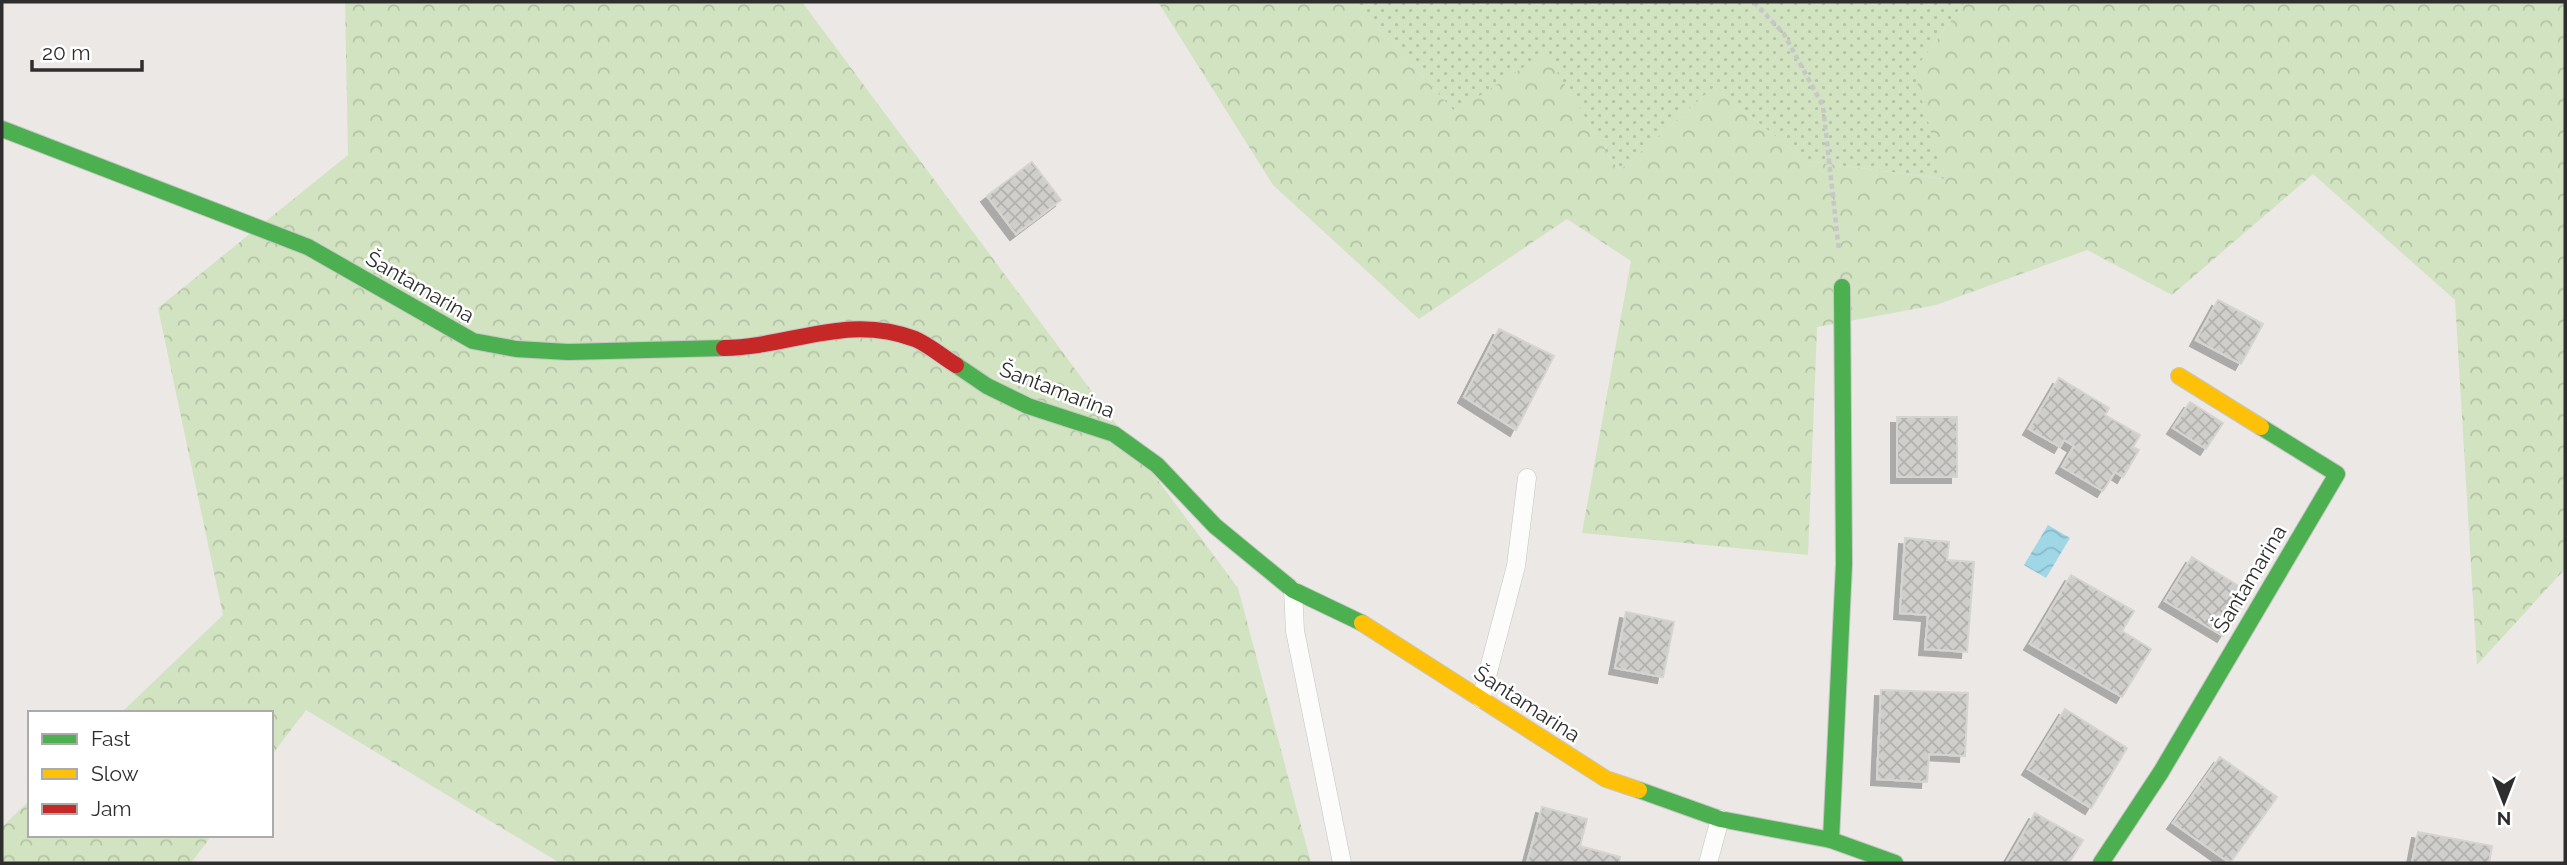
<svg xmlns="http://www.w3.org/2000/svg" width="2567" height="865" viewBox="0 0 2567 865" font-family="Raleway,sans-serif">
<style>
.grass{fill:url(#grass-dots)}
.forest{fill:url(#forest-crowns)}
.water{fill:url(#water-waves)}
.building{fill:url(#building-cross-hatch);stroke:#d6d4d1;stroke-width:2;filter:url(#shadow)}
.lines{fill:none;stroke-linecap:round;stroke-linejoin:round}
.lane-casing{stroke:#c6c5c4;stroke-width:19}
.fast-casing{stroke:#c6c5c4;stroke-width:18}
.slow-casing{stroke:#c6c5c4;stroke-width:18}
.jam-casing{stroke:#c6c5c4;stroke-width:18}
.path{stroke:#c8c7c7;stroke-width:4.5;stroke-dasharray:5 3.5;stroke-linecap:butt}
.lane{stroke:#fcfcfb;stroke-width:18}
.fast{stroke:#4caf50;stroke-width:16}
.slow{stroke:#ffc107;stroke-width:16}
.jam{stroke:#c62828;stroke-width:16}
.labels{text-anchor:middle;stroke-width:5;stroke-linejoin:round;paint-order:stroke}
.street-label{font-size:21px;fill:#2e2e2e;stroke:#fff}
</style>
<defs>
<pattern id="grass-dots" width="8" height="8" patternUnits="userSpaceOnUse" patternTransform="scale(1.75)"><rect width="8" height="8" fill="#d1e3c1"/><path d="M2 2h.1M6 6h.1" fill="none" stroke="#b4c3a6" stroke-width="1.8" stroke-linecap="round"/></pattern>
<pattern id="forest-crowns" width="20" height="18" patternUnits="userSpaceOnUse" patternTransform="scale(1.75)"><rect width="20" height="18" fill="#d1e3c1"/><path d="M2 6a3 3 0 1 1 6 0M12 15a3 3 0 1 1 6 0" fill="none" stroke="#b4c3a6"/></pattern>
<pattern id="water-waves" width="16" height="10" patternUnits="userSpaceOnUse" patternTransform="scale(1.75)"><rect width="16" height="10" fill="#9fd7e6"/><path d="M0 5q4-4 8 0t8 0" fill="none" stroke="#89b9c6"/></pattern>
<pattern id="building-cross-hatch" width="8" height="8" patternUnits="userSpaceOnUse" patternTransform="scale(1.75)"><rect width="8" height="8" fill="#d0cecb"/><path d="M0 0l8 8M0 8l8-8" fill="none" stroke="#b3b1af"/></pattern>
<filter id="shadow"><feDropShadow dx="-6" dy="6" stdDeviation="0" flood-color="#0004"/></filter>
</defs>
<rect width="100%" height="100%" fill="#ebe8e5"/>
<polygon class="grass" points="1354,2 1965,2 1914,71 1945,179 1806,161 1714,87 1619,171 1545,54 1455,112"/>
<g class="forest">
<polygon points="345,2 802,2 1238,588 1311,863 560,863 306,710 271,756 271,713 121,713 223,615 158,308 348,155"/>
<polygon points="1158,2 1354,2 1455,112 1545,53 1619,171 1714,87 1806,161 1944,179 1914,71 1965,2 2565,2 2565,569 2477,665 2455,300 2313,174 2172,295 2087,250 1936,305 1817,327 1808,555 1582,533 1631,261 1567,219 1419,319 1273,185"/>
<polygon points="30,800 30,835 212,835 191,863 2,863 2,827"/>
</g>
<polygon class="water" points="2048,525 2070,538 2046,578 2024,565"/>
<g class="building">
<polygon points="1032,162 1061,200 1016,234 987,196"/>
<polygon points="2218,300 2263,324 2241,364 2196,340"/>
<polygon points="1499,329 1554,356 1516,430 1464,397"/>
<polygon points="2059,378 2109,408 2105,415 2140,435 2133,447 2139,450 2123,477 2115,472 2103,491 2062,467 2074,446 2064,440 2060,447 2029,429"/>
<polygon points="2190,402 2223,423 2206,449 2173,428"/>
<rect x="1897" y="417" width="60" height="60"/>
<polygon points="1905,538 1949,542 1947,560 1974,562 1967,652 1925,649 1928,615 1900,613"/>
<polygon points="2192,557 2250,593 2223,636 2165,601"/>
<polygon points="2071,575 2134,611 2122,631 2151,649 2122,697 2030,644"/>
<polygon points="1626,612 1674,622 1663,677 1615,668"/>
<polygon points="1881,690 1968,693 1965,756 1929,754 1927,782 1877,779"/>
<polygon points="2065,709 2127,748 2091,808 2028,769"/>
<polygon points="2220,757 2277,797 2230,863 2173,823"/>
<polygon points="1542,807 1587,819 1580,846 1620,857 1619,863 1527,863"/>
<polygon points="2035,813 2083,840 2069,863 2006,863"/>
<polygon points="2418,832 2492,846 2489,863 2412,863"/>
</g>
<g class="lines">
<defs>
<g id="lane">
<polyline points="1293,590 1295,631 1342,863"/>
<polyline points="1481,699 1516,566 1527,478"/>
<polyline points="1708,863 1720,819"/>
</g>
<g id="fast">
<polyline points="2,129 308,247 473,341 516,349 568,352 724,348"/>
<polyline points="956,365 987,386 1028,406 1114,434 1157,465 1215,526 1293,590 1362,623"/>
<polyline points="1639,790 1720,819 1831,840 1895,863"/>
<polyline points="1831,840 1844,564 1842,287"/>
<polyline points="2101,863 2161,772 2337,474 2261,427"/>
</g>
<g id="slow">
<polyline points="2179,376 2261,427"/>
<polyline points="1362,623 1606,779 1639,790"/>
</g>
<path id="jam" d="M724,348C791,347 846,313 915,339C929,345 943,357 956,365"/>
</defs>
<use href="#lane" class="lane-casing"/>
<use href="#fast" class="fast-casing"/>
<use href="#slow" class="slow-casing"/>
<use href="#jam" class="jam-casing"/>
<polyline class="path" points="1754,2 1784,34 1823,106 1839,251"/>
<use href="#lane" class="lane"/>
<use href="#fast" class="fast"/>
<use href="#slow" class="slow"/>
<use href="#jam" class="jam"/>
</g>
<g class="labels">
<g class="street-label">
<text transform="translate(420 287) rotate(30)" y="7">Šantamarina</text>
<text transform="translate(1057 390) rotate(21)" y="7">Šantamarina</text>
<text transform="translate(2250 579) rotate(-59)" y="7">Šantamarina</text>
<text transform="translate(1527 704) rotate(33)" y="7">Šantamarina</text>
</g>
</g>
<rect width="2567" height="865" fill="none" stroke="#2e2e2e" stroke-width="7"/>
<rect x="28" y="711" width="245" height="126" fill="#ffffff" stroke="#ababab" stroke-width="2"/>
<rect x="42" y="734" width="35" height="10" fill="#4caf50" stroke="#ababab" stroke-width="2"/>
<text x="91" y="746" font-size="21" fill="#2e2e2e">Fast</text>
<rect x="42" y="769" width="35" height="10" fill="#ffc107" stroke="#ababab" stroke-width="2"/>
<text x="91" y="781" font-size="21" fill="#2e2e2e">Slow</text>
<rect x="42" y="804" width="35" height="10" fill="#c62828" stroke="#ababab" stroke-width="2"/>
<text x="91" y="816" font-size="21" fill="#2e2e2e">Jam</text>
<g transform="translate(2504 802) rotate(180)" stroke="#ffffff" stroke-width="5" paint-order="stroke">
<path d="M0-5L12 26L0 18L-12 26Z" fill="#2e2e2e"/>
<text y="-10" font-size="19" font-weight="bold" text-anchor="middle" fill="#2e2e2e">N</text>
</g>
<path d="M32 60v10h110v-10" fill="none" stroke="#2e2e2e" stroke-width="3.5"/>
<text x="42" y="60" font-size="21" fill="#2e2e2e" stroke="#ffffff" stroke-width="5" paint-order="stroke">20 m</text>
</svg>
